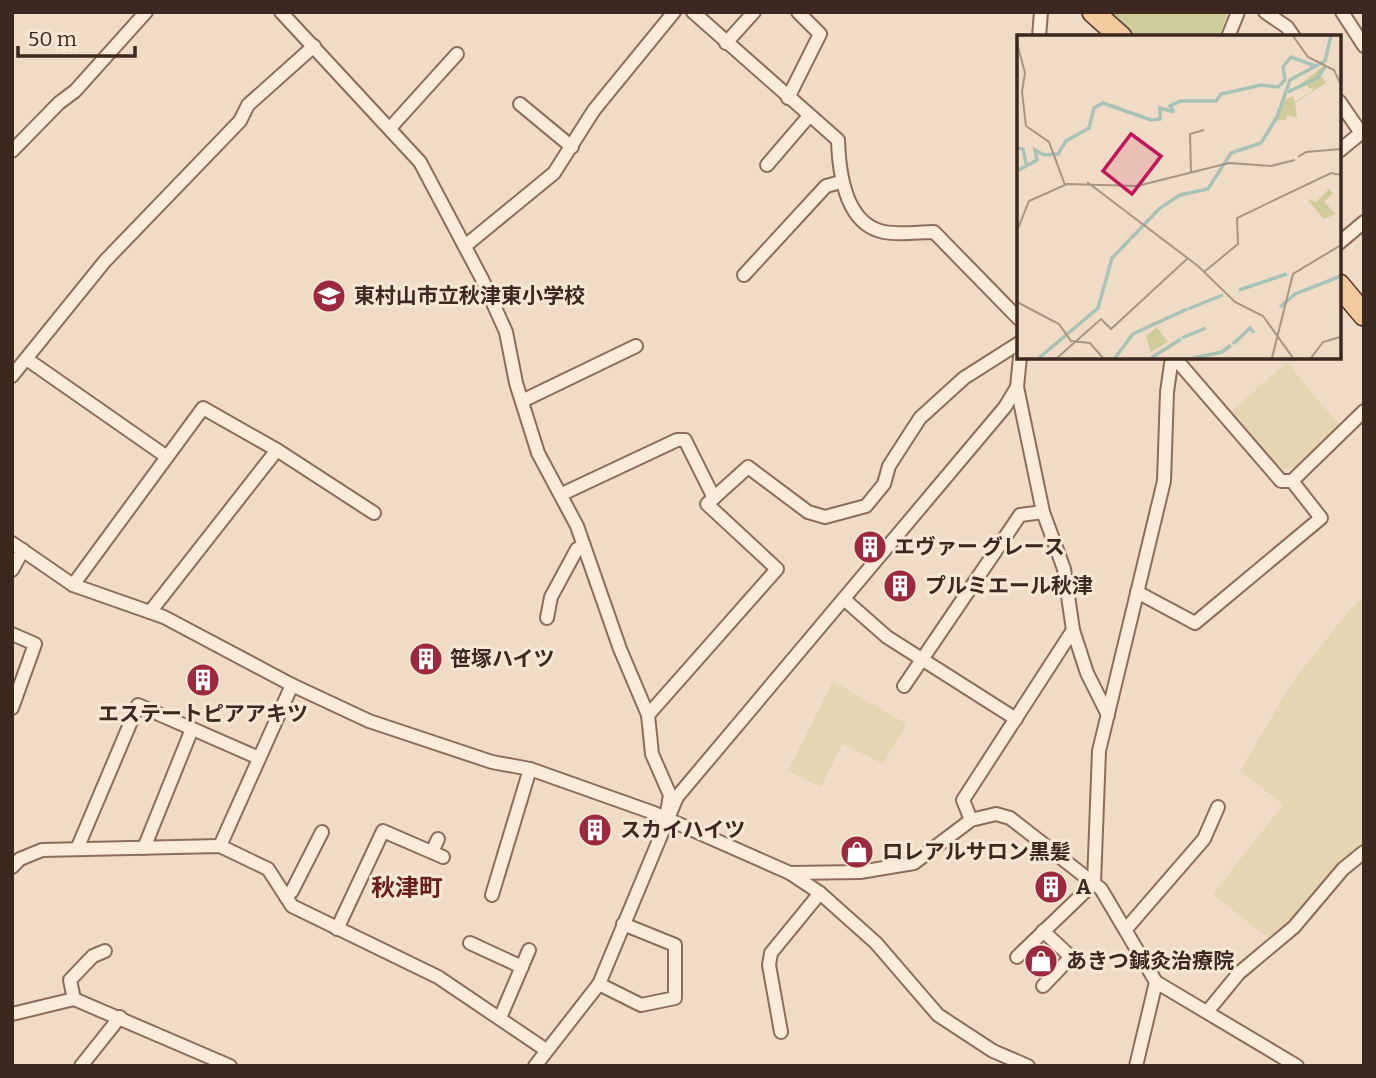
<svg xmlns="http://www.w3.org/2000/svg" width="1376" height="1078" viewBox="0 0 1376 1078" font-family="Bitter,'Noto Sans JP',serif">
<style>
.farmland{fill:#e6d5b3}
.green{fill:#cecc99}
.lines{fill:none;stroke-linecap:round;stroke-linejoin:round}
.minor-casing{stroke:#8c6d5b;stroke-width:16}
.primary-casing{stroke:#5a3c2f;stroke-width:24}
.minor{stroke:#faebda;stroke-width:12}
.primary{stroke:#f3ca9e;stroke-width:21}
.labels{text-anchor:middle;stroke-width:6;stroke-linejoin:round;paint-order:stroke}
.poi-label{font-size:21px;font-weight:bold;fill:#3c281f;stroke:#f7e8d6;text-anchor:start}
.quarter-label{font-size:24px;font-weight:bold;fill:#69201d;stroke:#f7e8d6}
.inset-river{fill:none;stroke:#a8c3b6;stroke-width:3.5}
.inset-road{fill:none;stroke:#a89483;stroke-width:2}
.view{fill:#c2185b;fill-opacity:0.15;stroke:#c2185b;stroke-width:3.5}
.inset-edge{fill:none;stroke:#3c281f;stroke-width:3.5}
</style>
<rect width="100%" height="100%" fill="#f0dcc6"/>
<g class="farmland">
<polygon points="1287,362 1339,425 1294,468 1280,469 1232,411"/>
<polygon points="1364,596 1364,841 1290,922 1268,938 1213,894 1283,805 1240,771 1291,684 1349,610"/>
<polygon points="833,681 907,724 883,764 842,744 821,787 788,771"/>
</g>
<polygon class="green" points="1105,12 1228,12 1219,37 1134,37"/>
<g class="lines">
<defs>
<g id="minor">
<polyline points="281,12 420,162 482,279 506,332 516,383 538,453 577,526 620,649 648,715 652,754 670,795 666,818"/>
<path d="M693,12L838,140C839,173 845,224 884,232C899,235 919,232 934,232L1019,319"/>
<polyline points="1265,12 1287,27 1294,37"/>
<polyline points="1342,12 1364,46"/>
<polyline points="1039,37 1041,12"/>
<polyline points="1228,37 1238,12"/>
<polyline points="726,43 754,12"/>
<polyline points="788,98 820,34 798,12"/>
<polyline points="1339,101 1361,133 1339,151"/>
<polyline points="520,104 572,147"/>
<polyline points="391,127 457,54"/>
<polyline points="12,151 59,103 75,91 146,12"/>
<polyline points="767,165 809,116"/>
<polyline points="1339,243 1364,222"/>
<polyline points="465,246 554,173 594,110 674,12"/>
<polyline points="744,275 826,186 841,182"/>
<polyline points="1174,357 1281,481 1292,481 1364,411"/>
<polyline points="28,360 167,457"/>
<polyline points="12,376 105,261 240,121 248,105 314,46"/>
<polyline points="1017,387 1043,512 1064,569 1073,630 1087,673 1108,715"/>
<polyline points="522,401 636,346"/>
<polyline points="562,494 677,440 685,440 714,498"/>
<polyline points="12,543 73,585 164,617 292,685 369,721 492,762 530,769 654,813 790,873 860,872 914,863 971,820 996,814 1010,818 1101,889 1156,982 1297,1066"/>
<polyline points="12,570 23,550"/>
<polyline points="73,585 203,408 277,450 374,513"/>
<polyline points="1137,592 1195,623 1321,518 1292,481"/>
<polyline points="845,600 887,637 1016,719"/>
<polyline points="150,612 277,450"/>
<polyline points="547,618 551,597 577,549 584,546"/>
<polyline points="12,634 35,644 12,708"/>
<polyline points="904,686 1020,515 1043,512"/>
<polyline points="648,715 777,569 707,504 748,467 808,512 825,517 866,506 884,484 889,466 920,418 964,378 1019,343"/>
<polyline points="971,820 963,800 1073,630"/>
<polyline points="220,846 292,685"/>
<polyline points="144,848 192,729"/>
<polyline points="77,849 138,705 259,758"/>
<polyline points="432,852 438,839"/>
<polyline points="12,867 20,859 42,850 220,846 268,869 292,906 438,977 546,1050"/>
<polyline points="790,873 820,893 876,943 938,1015 993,1051 1028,1066"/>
<polyline points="492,895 530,769"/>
<polyline points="286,897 292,891 322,832"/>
<polyline points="337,929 383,831 443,857"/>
<polyline points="1126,929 1204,839 1218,807"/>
<polyline points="470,943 522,967"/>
<polyline points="1017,957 1094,883 1099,751 1164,481 1167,392 1172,357"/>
<polyline points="599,984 641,1005 675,998 675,945 623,924"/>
<polyline points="1043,986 1071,957 1043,931"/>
<polyline points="74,999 70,980 93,956 105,951"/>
<polyline points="1207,1012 1239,973 1294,927 1343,869 1364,852"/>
<polyline points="12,1014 74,999 230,1066"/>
<polyline points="500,1018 529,950"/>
<polyline points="781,1032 769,965 771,953 820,893"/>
<polyline points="81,1066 120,1017"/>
<polyline points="535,1066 599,984 677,797 1005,407 1017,387 1020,357"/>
<polyline points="1136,1066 1156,982"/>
</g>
<g id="primary">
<polyline points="1093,12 1121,37"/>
<polyline points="1339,285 1364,315"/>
</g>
</defs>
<use href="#minor" class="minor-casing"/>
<use href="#primary" class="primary-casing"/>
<use href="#minor" class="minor"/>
<use href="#primary" class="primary"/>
</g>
<defs>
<symbol id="school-disc" viewBox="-11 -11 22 22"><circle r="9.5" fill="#9c293e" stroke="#f7e8d6"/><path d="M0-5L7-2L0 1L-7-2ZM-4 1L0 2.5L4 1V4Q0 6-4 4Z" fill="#fff"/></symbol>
<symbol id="building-disc" viewBox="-11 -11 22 22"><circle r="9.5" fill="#9c293e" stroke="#f7e8d6"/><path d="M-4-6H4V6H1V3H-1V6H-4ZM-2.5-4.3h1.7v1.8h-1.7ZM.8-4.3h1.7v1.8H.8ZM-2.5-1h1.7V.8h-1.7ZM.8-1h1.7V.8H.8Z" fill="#fff"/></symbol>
<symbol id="shop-disc" viewBox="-11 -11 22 22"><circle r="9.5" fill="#9c293e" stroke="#f7e8d6"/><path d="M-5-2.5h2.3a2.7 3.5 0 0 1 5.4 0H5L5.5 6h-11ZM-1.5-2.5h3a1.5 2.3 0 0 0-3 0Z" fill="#fff"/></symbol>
</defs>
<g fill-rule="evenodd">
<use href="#school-disc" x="310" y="277" width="38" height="38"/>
<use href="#building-disc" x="851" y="528" width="38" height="38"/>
<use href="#building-disc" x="881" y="567" width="38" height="38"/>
<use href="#building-disc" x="407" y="640" width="38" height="38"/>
<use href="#building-disc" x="184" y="661" width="38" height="38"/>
<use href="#building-disc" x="576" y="811" width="38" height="38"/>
<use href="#shop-disc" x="838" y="833" width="38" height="38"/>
<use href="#building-disc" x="1032" y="868" width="38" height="38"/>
<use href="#shop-disc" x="1022" y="942" width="38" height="38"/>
</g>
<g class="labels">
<g class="poi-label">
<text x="354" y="303">東村山市立秋津東小学校</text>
<text x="894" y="554">エヴァー グレース</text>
<text x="925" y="593">プルミエール秋津</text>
<text x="450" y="666">笹塚ハイツ</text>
<text x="203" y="721" text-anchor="middle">エステートピアアキツ</text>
<text x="620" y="837">スカイハイツ</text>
<text x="882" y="859">ロレアルサロン黒髪</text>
<text x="1076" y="894">A</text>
<text x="1066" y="968">あきつ鍼灸治療院</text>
</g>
<g class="quarter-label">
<text x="407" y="896">秋津町</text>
</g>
</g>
<g transform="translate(1017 35)">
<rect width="324" height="324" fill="#f0dcc6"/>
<path d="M306,31L310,33L303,39L309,48L278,68L280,83L270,80V84L259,86L268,65L276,61L278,67L295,56L296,52L292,54L289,48L277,54ZM312,154L316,158L307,167L319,179L307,184L290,164L299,167ZM140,292L151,307L134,317L129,301Z" fill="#cecc99"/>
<path class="inset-river" d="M271,57L300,43L308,32M157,77L153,71L164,66H199L204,59L244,50L261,52L268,45L266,32L274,22L298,31M0,113L6,114L9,129M0,136L20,125L18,115L27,120L41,119L49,106L72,93L77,73L86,68L134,85L143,84V73L157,77M222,255L270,239M263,272L278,259L324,241M171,274L206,260M165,303L189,293M216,309L233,293L237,298M22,323L81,273L95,223L143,173L163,160L191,154L214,118L244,108L260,82L273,45L308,26L314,1M98,323L116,299L170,274M134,323L164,304M176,323L205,317L214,310"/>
<path class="inset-road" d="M276,1L291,22L317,35L324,50M0,8L8,38L5,57L9,91L32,107L48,150M281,122L289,117L324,114M174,138L173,99L187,95M70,147L181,231L218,267L246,281L276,323M0,196L12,166L50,149L120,151L212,128L254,131L278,125M187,237L221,209L220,183L314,138L324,140M0,267L42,289L54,306L73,308L86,323M324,276V304M40,323L84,284L94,294L171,223M255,323L276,239L324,210M294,323L306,307L323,302"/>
<path class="view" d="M114,99L144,121L115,159L86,136Z"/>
<rect width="324" height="324" class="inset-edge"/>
</g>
<rect width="1376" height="1078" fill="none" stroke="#3c281f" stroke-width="28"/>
<path d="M18 46v10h117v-10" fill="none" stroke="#3c281f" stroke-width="3.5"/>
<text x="28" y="46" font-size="21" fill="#3c281f" stroke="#f7e8d6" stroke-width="5" paint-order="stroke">50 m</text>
</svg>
